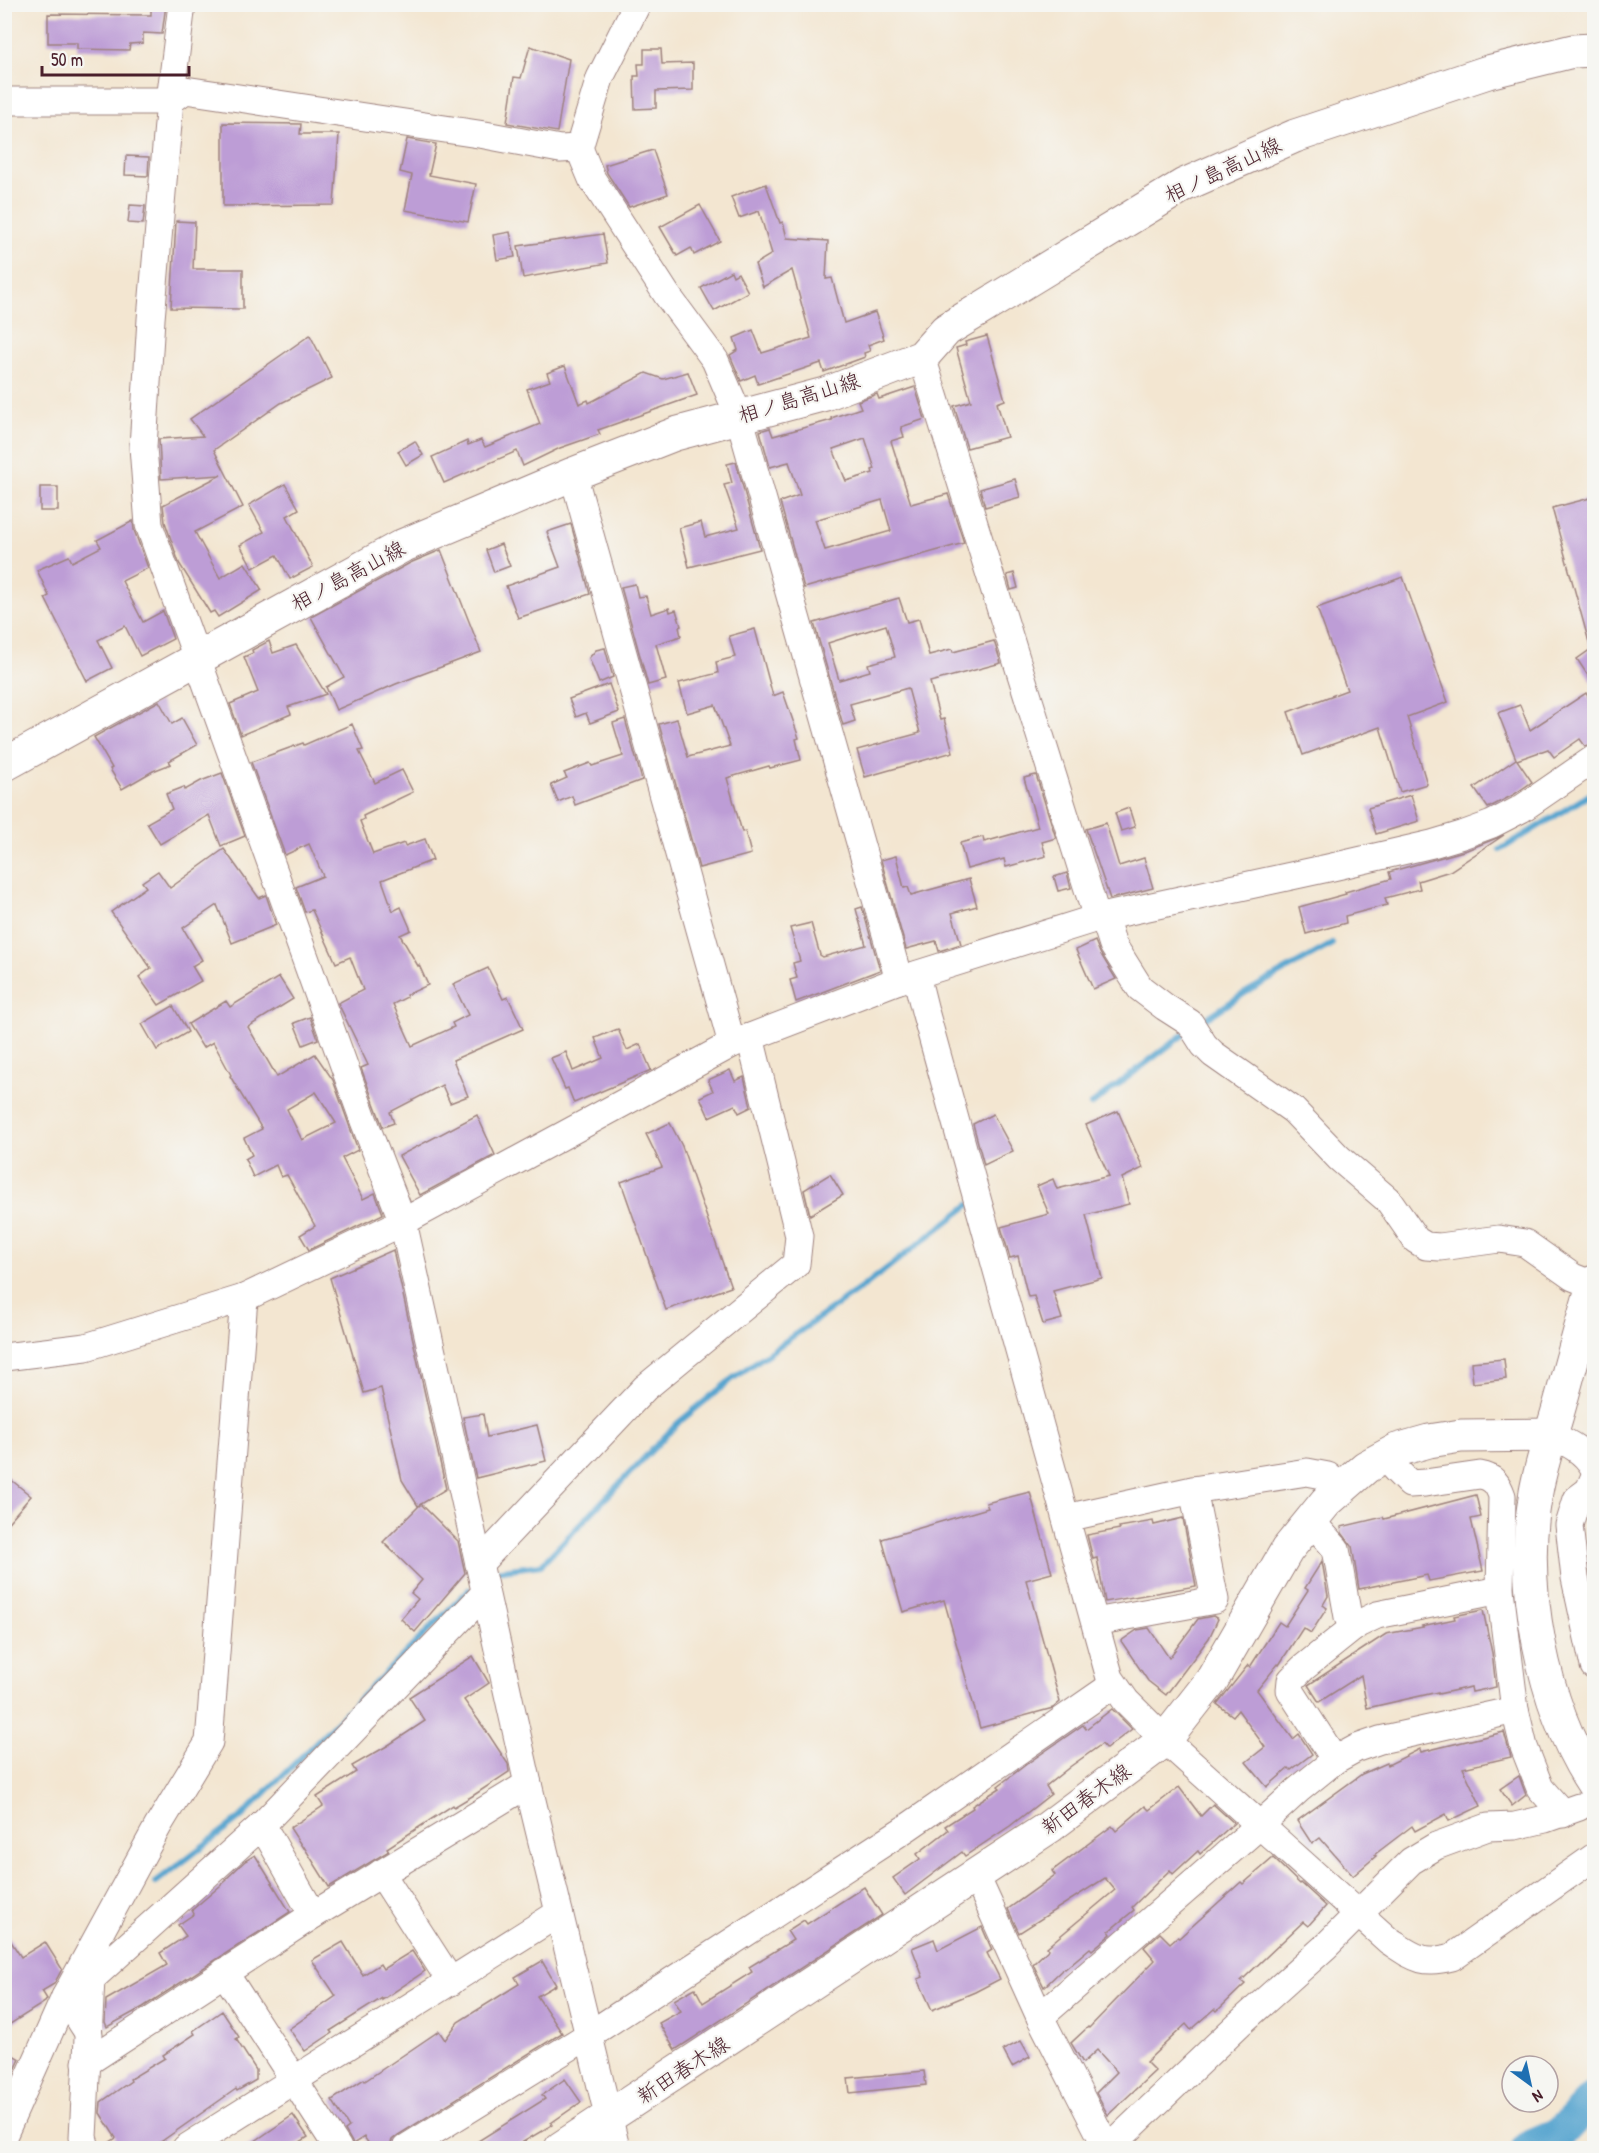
<svg xmlns="http://www.w3.org/2000/svg" width="1599" height="2153" viewBox="0 0 1599 2153" font-family="'Patrick Hand','Klee One',sans-serif">
<style>
.lines{fill:none;stroke-linecap:round;stroke-linejoin:round}
.stream{stroke:#56a4cf;stroke-width:6}
.river{stroke:#56a4cf;stroke-width:34}
.building{fill:#bd9dd6;fill-rule:evenodd}
.minor-casing{stroke:#9e827e;stroke-width:29}
.major-casing{stroke:#9e827e;stroke-width:35}
.minor{stroke:#fff;stroke-width:27}
.major{stroke:#fff;stroke-width:33}
.labels{text-anchor:middle;stroke-width:4.5;stroke-linejoin:round;paint-order:stroke}
.street-label{font-size:21px;fill:#4a1f2b;stroke:#f6f6f2}
</style>
<rect width="100%" height="100%" fill="#f6f6f2"/>
<filter id="ink" filterUnits="userSpaceOnUse"><feTurbulence type="fractalNoise" baseFrequency=".0167" numOctaves="2"/><feDisplacementMap in="SourceGraphic" scale="12" xChannelSelector="R" yChannelSelector="G"/><feConvolveMatrix kernelMatrix="1 2 1 2 8 2 1 2 1" color-interpolation-filters="sRGB"/></filter>
<filter id="wash" filterUnits="userSpaceOnUse"><feTurbulence type="fractalNoise" baseFrequency=".008" numOctaves="4" result="noise"/><feDisplacementMap in="SourceGraphic" scale="24" xChannelSelector="R" yChannelSelector="G"/><feGaussianBlur stdDeviation="1.35" result="paint"/><feColorMatrix in="noise" values="0 0 0 0 0 0 0 0 0 0 0 0 0 0 0 0 0 1.4 0 .05"/><feComposite in="paint" operator="in"/></filter>
<g filter="url(#wash)">
<rect width="100%" height="100%" fill="#f3e6d1"/>
<g class="lines">
<g class="stream">
<polyline points="1500,850 1594,792"/>
<polyline points="1199,1023 1245,993 1332,944"/>
<polyline points="1091,1105 1188,1031"/>
<polyline points="494,1571 541,1565 678,1423 732,1379 868,1283 969,1205"/>
<polyline points="156,1882 240,1818 469,1590"/>
</g>
<polyline class="river" points="1528,2148 1560,2134 1594,2098"/>
</g>
<g id="blocks">
<g class="building">
<polygon points="151,4 166,4 162,34 143,33 143,43 130,44 129,50 77,49 77,43 48,43 48,14 151,15"/>
<polygon points="530,46 569,59 557,132 507,123 514,77 521,78"/>
<polygon points="644,49 661,49 662,64 693,63 693,90 656,91 656,108 635,109 634,76 639,76 638,64 644,64"/>
<polygon points="223,123 301,124 300,134 339,134 334,205 223,206"/>
<polygon points="407,139 436,144 429,175 476,184 468,222 405,210 412,175 400,172"/>
<polygon points="653,150 668,194 629,207 607,173 605,165"/>
<polygon points="126,156 149,157 148,176 125,175"/>
<polygon points="766,184 780,223 783,222 787,238 828,241 826,279 832,278 844,323 875,312 884,339 868,345 870,351 864,353 865,357 824,372 821,363 758,384 755,375 741,381 730,355 738,350 734,338 753,330 762,353 811,338 792,270 763,287 755,264 772,254 759,211 739,218 731,197"/>
<polygon points="130,205 145,206 143,224 128,223"/>
<polygon points="700,205 720,241 694,255 691,248 677,256 660,227"/>
<polygon points="176,221 195,222 193,269 243,269 243,309 171,308"/>
<polygon points="510,232 515,257 497,260 493,235"/>
<polygon points="603,234 608,263 523,278 518,246"/>
<polygon points="731,271 733,276 738,273 748,292 714,311 701,288"/>
<polygon points="310,335 332,378 281,403 214,450 243,507 195,532 220,578 245,563 262,590 218,617 214,611 210,613 179,563 165,522 163,505 221,475 161,479 159,439 203,436 190,419"/>
<polygon points="987,336 1005,400 997,403 1007,437 967,448 954,406 971,401 956,348 966,345 965,342"/>
<polygon points="565,366 579,404 588,400 589,403 646,373 663,379 688,372 697,395 598,430 600,434 560,448 523,466 517,451 444,483 432,457 467,441 468,445 481,440 485,447 540,424 527,389 550,381 547,373"/>
<path d="M915,387L925,419L901,427L904,437L891,441L911,504L948,494L964,543L804,588L780,502L800,495L789,462L770,467L760,431L770,428L773,436L832,420L831,418L861,408L858,401L877,394L879,399ZM865,438L875,469L872,470L873,473L846,481L833,449ZM882,500L891,531L825,550L815,520Z"/>
<polygon points="415,441 423,455 406,465 398,451"/>
<polygon points="736,462 760,549 689,567 679,528 701,522 705,537 739,528 724,485 732,483 727,464"/>
<polygon points="1015,479 1020,497 985,507 980,489"/>
<polygon points="285,484 299,509 287,516 313,567 290,579 277,555 253,568 240,545 264,532 249,505"/>
<rect x="40" y="487" width="18" height="24"/>
<polygon points="1594,497 1594,646 1590,646 1552,508"/>
<polygon points="133,521 134,530 148,568 122,581 143,622 163,611 173,639 140,656 125,626 98,640 112,668 87,681 45,598 49,596 37,570 69,556 72,562 101,547 97,540"/>
<polygon points="571,524 590,594 518,618 506,586 560,567 547,532"/>
<polygon points="501,544 510,566 494,572 486,550"/>
<polygon points="441,550 481,652 396,684 336,710 326,687 344,677 311,617 410,563"/>
<polygon points="1014,573 1018,588 1011,590 1007,575"/>
<polygon points="1403,577 1448,702 1407,717 1427,784 1400,792 1380,727 1303,755 1288,712 1347,690 1317,608"/>
<polygon points="635,584 638,597 646,596 651,614 669,608 670,612 676,610 681,626 679,627 681,636 656,644 666,680 648,685 621,587"/>
<path d="M899,598L907,622L919,619L929,655L952,649L953,652L994,641L1001,663L930,682L940,720L944,719L953,752L865,777L857,750L920,733L908,688L850,704L855,721L843,725L814,623ZM886,625L895,657L868,664L870,671L839,680L828,643Z"/>
<polygon points="755,629 773,696 783,692 799,738 796,739 801,760 770,768 769,766 727,778 742,832 745,831 751,854 699,868 659,724 677,719 688,757 730,746 715,705 687,713 679,683 718,673 716,662 735,657 729,636"/>
<polygon points="269,641 273,653 296,645 326,694 288,707 291,714 241,735 230,704 258,692 244,657 253,653 252,650"/>
<polygon points="1594,647 1594,685 1577,659"/>
<polygon points="605,648 613,677 599,683 589,658 596,650"/>
<polygon points="609,684 619,712 590,723 586,713 576,717 569,699"/>
<polygon points="1586,693 1594,706 1594,744 1585,746 1580,739 1554,757 1548,749 1517,760 1532,782 1513,795 1488,808 1474,788 1516,759 1498,713 1520,705 1530,730"/>
<polygon points="159,701 172,724 182,718 197,745 169,761 171,764 153,771 122,789 110,769 112,768 94,737"/>
<polygon points="625,719 642,780 575,805 572,796 558,802 551,785 567,778 564,773 590,763 592,766 623,756 613,723"/>
<polygon points="352,724 363,750 359,751 375,783 402,770 413,792 363,816 364,819 360,821 373,854 404,843 405,846 425,839 433,860 382,880 393,911 401,907 411,930 400,935 418,966 419,965 428,985 406,995 407,997 393,1004 412,1046 454,1027 452,1023 468,1015 453,984 488,968 503,999 508,997 523,1029 453,1060 468,1096 450,1103 442,1085 390,1112 394,1123 383,1127 361,1068 368,1065 338,1003 363,990 350,957 336,963 312,910 305,912 296,887 323,876 309,844 285,855 251,762 303,743 304,745"/>
<polygon points="222,773 245,836 221,846 209,815 160,844 147,823 172,809 166,794 184,787 185,790 201,781"/>
<polygon points="1036,775 1056,838 1042,842 1046,856 1006,867 1004,859 967,869 960,843 983,837 984,842 1038,827 1024,778"/>
<polygon points="1411,795 1419,821 1376,834 1368,808"/>
<polygon points="1129,808 1135,827 1121,831 1115,813"/>
<polygon points="1106,823 1119,866 1144,858 1153,888 1110,899 1086,829"/>
<polygon points="1504,835 1450,871 1418,881 1420,889 1385,898 1387,905 1345,916 1346,923 1306,934 1299,907 1346,894 1345,892 1391,879 1389,872 1467,850"/>
<polygon points="224,849 259,898 266,895 276,925 232,943 217,905 183,928 202,960 192,966 201,981 159,1005 139,977 151,968 111,912 146,887 142,882 158,871 170,888"/>
<polygon points="896,856 904,888 908,887 911,895 969,879 977,906 952,913 961,944 939,951 936,941 906,949 881,860"/>
<polygon points="1067,873 1071,888 1058,891 1054,877"/>
<polygon points="862,907 880,970 796,1002 790,980 797,978 793,963 800,961 790,928 811,923 820,955 823,957 866,945 856,909"/>
<polygon points="1095,941 1100,953 1116,979 1093,989 1076,950"/>
<path d="M279,977L293,999L248,1027L277,1077L315,1054L333,1080L358,1150L342,1158L363,1199L375,1193L383,1214L309,1250L300,1235L315,1226L287,1175L281,1177L276,1165L253,1177L245,1159L252,1155L244,1138L262,1129L230,1076L231,1075L213,1042L203,1048L188,1024L226,1001L230,1007ZM316,1092L336,1123L302,1140L287,1109Z"/>
<polygon points="173,1006 188,1032 157,1050 142,1024"/>
<polygon points="310,1017 318,1039 303,1045 294,1023"/>
<polygon points="618,1029 627,1050 640,1044 651,1070 574,1103 568,1088 565,1089 551,1058 566,1052 573,1071 603,1058 595,1038"/>
<polygon points="730,1070 735,1081 744,1077 751,1107 739,1113 735,1105 709,1117 700,1097 713,1091 708,1080"/>
<polygon points="1118,1111 1143,1168 1122,1178 1129,1204 1086,1215 1102,1278 1053,1291 1062,1319 1043,1324 1034,1296 1028,1297 1018,1256 1010,1258 1001,1227 1049,1214 1037,1186 1053,1179 1057,1189 1109,1176 1086,1125"/>
<polygon points="993,1114 1013,1151 984,1165 973,1124"/>
<polygon points="477,1115 495,1155 420,1195 399,1156"/>
<polygon points="670,1123 682,1146 731,1287 666,1310 621,1182 662,1167 646,1134"/>
<polygon points="830,1174 843,1195 810,1215 804,1190"/>
<polygon points="393,1250 446,1489 418,1506 402,1480 381,1388 364,1393 330,1278"/>
<polygon points="1504,1359 1506,1379 1473,1383 1471,1362"/>
<polygon points="483,1414 487,1437 537,1425 546,1461 476,1478 463,1417"/>
<polygon points="4,1474 31,1496 4,1527"/>
<polygon points="1030,1492 1052,1573 1026,1580 1060,1702 1053,1708 980,1728 944,1600 903,1612 882,1539 988,1508 986,1503"/>
<polygon points="1476,1495 1481,1517 1471,1519 1483,1571 1429,1581 1427,1575 1359,1589 1352,1546 1342,1533 1341,1527 1383,1517 1384,1519"/>
<polygon points="421,1504 458,1541 465,1573 415,1632 401,1619 418,1599 411,1593 422,1580 383,1542"/>
<polygon points="1183,1518 1196,1586 1105,1602 1097,1558 1093,1559 1087,1535 1120,1529 1119,1527 1153,1521 1154,1525"/>
<polygon points="1322,1561 1328,1596 1323,1605 1327,1608 1311,1633 1303,1628 1279,1665 1278,1664 1257,1690 1293,1739 1299,1734 1312,1754 1291,1770 1289,1768 1267,1787 1246,1762 1265,1747 1238,1710 1233,1716 1217,1704 1248,1665 1250,1667 1279,1622 1285,1626 1308,1590 1305,1588"/>
<polygon points="1483,1610 1492,1653 1496,1687 1472,1692 1471,1687 1438,1694 1438,1692 1367,1708 1361,1675 1319,1702 1308,1685 1386,1634 1423,1627 1422,1626 1455,1619 1454,1616"/>
<polygon points="1213,1616 1218,1619 1209,1638 1166,1695 1148,1681 1121,1641 1137,1630 1149,1628 1169,1658 1198,1619"/>
<polygon points="473,1656 489,1683 464,1700 489,1735 508,1764 509,1772 474,1795 454,1807 453,1805 387,1848 389,1851 329,1887 304,1847 303,1848 290,1828 323,1806 317,1797 356,1772 352,1766 387,1746 425,1721 409,1697"/>
<polygon points="1112,1709 1132,1729 1106,1749 1102,1744 1071,1766 1046,1786 1051,1794 1010,1826 965,1856 962,1852 905,1895 893,1878 920,1859 917,1854 948,1830 945,1826 973,1808 972,1806 1000,1788 998,1786 1028,1763 1083,1725 1086,1729"/>
<polygon points="1504,1732 1511,1757 1463,1768 1481,1806 1449,1821 1446,1814 1415,1831 1412,1826 1374,1855 1376,1856 1353,1876 1320,1838 1312,1844 1297,1821 1362,1774 1387,1763 1388,1765 1420,1749 1421,1752"/>
<polygon points="1519,1776 1526,1795 1512,1806 1500,1789"/>
<polygon points="1179,1787 1201,1816 1213,1804 1234,1823 1200,1854 1198,1851 1173,1874 1170,1870 1132,1907 1134,1910 1109,1931 1111,1934 1092,1950 1090,1948 1065,1969 1064,1968 1044,1987 1033,1964 1049,1949 1047,1947 1115,1890 1105,1878 1019,1933 1008,1909 1055,1875 1052,1871 1112,1826 1116,1831 1145,1806 1149,1810"/>
<polygon points="255,1855 290,1912 143,2007 107,2027 105,2022 106,2000 167,1965 160,1953 186,1936 178,1925 194,1914 192,1910 227,1880 226,1879 245,1861"/>
<polygon points="1273,1858 1300,1884 1301,1883 1326,1906 1308,1926 1303,1922 1241,1981 1245,1984 1217,2011 1215,2009 1191,2030 1186,2024 1146,2062 1155,2071 1108,2115 1096,2093 1117,2072 1097,2050 1083,2063 1071,2043 1088,2027 1089,2028 1155,1960 1144,1947 1160,1933 1170,1943 1177,1937 1179,1938 1241,1882 1243,1884"/>
<polygon points="864,1887 882,1915 675,2050 659,2023 681,2011 674,2000 695,1988 703,2003 752,1972 749,1967 793,1940 787,1931 804,1920 807,1924"/>
<polygon points="982,1927 992,1950 987,1953 1000,1979 975,1992 932,2010 918,1979 923,1977 912,1948 934,1939 938,1950"/>
<polygon points="4,1931 21,1957 45,1942 62,1969 54,1984 42,1991 47,1999 45,2002 4,2028"/>
<polygon points="343,1942 363,1975 380,1964 383,1969 412,1951 425,1971 382,2000 382,1998 330,2031 332,2033 305,2051 289,2029 336,1996 312,1960"/>
<polygon points="542,1961 556,1985 537,1996 562,2033 398,2135 392,2140 389,2148 372,2148 364,2137 353,2144 345,2130 349,2127 332,2100 364,2079 365,2081 439,2031 445,2040 458,2022 519,1984 515,1977"/>
<polygon points="222,2011 239,2037 236,2039 256,2070 256,2080 237,2091 236,2089 152,2148 101,2148 116,2138 100,2113 101,2102 131,2081 130,2079 165,2058 163,2055 195,2034 193,2031"/>
<polygon points="1021,2041 1030,2057 1012,2067 1003,2050"/>
<polygon points="4,2050 20,2059 4,2093"/>
<polygon points="924,2071 926,2085 850,2093 848,2078"/>
<polygon points="565,2079 581,2102 551,2123 552,2125 513,2148 467,2148 545,2099 542,2095"/>
<polygon points="293,2115 308,2137 291,2148 245,2148"/>
</g>
</g>
</g>
<g filter="url(#ink)">
<use href="#blocks" fill-opacity="0" stroke="#9e827e" stroke-width="1.5"/>
<g class="lines">
<defs>
<g id="minor">
<polyline points="182,4 170,101 151,319 143,447 149,525 364,1121 403,1222 528,1784 616,2148"/>
<polyline points="4,101 170,101 185,90 485,135 560,149 579,148 592,179 667,295 715,360 739,416 899,980"/>
<polyline points="579,148 600,78 637,4"/>
<polyline points="922,357 1097,918"/>
<polyline points="573,474 732,1044"/>
<polyline points="1104,917 1113,945 1140,988 1165,1007 1190,1023 1204,1045 1213,1054 1293,1110 1339,1158 1389,1201 1416,1240 1426,1246 1440,1247 1499,1239 1525,1243 1573,1277 1593,1285"/>
<path d="M916,975L925,1011L1110,1678L1126,1701L1165,1740L1389,1941C1414,1957 1421,1965 1452,1957L1594,1857"/>
<polyline points="4,1357 86,1347 244,1298 403,1222 732,1044 899,980 1097,918 1328,868 1432,844 1462,835 1492,824 1521,809 1594,759"/>
<path d="M1551,1435C1568,1443 1585,1451 1594,1468"/>
<path d="M1387,1454L1395,1469L1410,1484L1425,1483L1480,1475C1493,1477 1498,1484 1502,1496L1500,1590L1515,1710L1524,1747L1540,1788L1563,1814"/>
<polyline points="1594,1478 1589,1490 1577,1499 1569,1525 1575,1578 1594,1666"/>
<polyline points="1066,1518 1193,1490 1307,1472 1328,1476 1340,1488"/>
<polyline points="1310,1520 1336,1549 1348,1617 1353,1628"/>
<polyline points="479,1564 645,1388 796,1264 799,1236 750,1037"/>
<polyline points="1095,1622 1215,1600 1193,1490"/>
<polyline points="1335,1760 1290,1690 1291,1680 1303,1668 1358,1624 1377,1615 1500,1590"/>
<polyline points="262,1825 313,1915"/>
<polyline points="381,1873 451,1982"/>
<polyline points="976,1876 1040,2017 1107,2148"/>
<polyline points="224,1972 338,2148"/>
<polyline points="1040,2017 1260,1825 1298,1790 1335,1760 1357,1748 1380,1740 1515,1710"/>
<polyline points="89,2034 65,1997 158,1826 209,1742 244,1298"/>
<polyline points="86,2063 313,1915 528,1784"/>
<polyline points="4,2134 65,1997"/>
<polyline points="86,2148 83,2137 91,1979 262,1825 484,1594"/>
<polyline points="186,2148 559,1913"/>
<polyline points="406,2148 589,2035 908,1827 1113,1685"/>
<polyline points="1109,2148 1239,2024 1325,1947 1411,1861 1436,1846 1488,1827 1515,1826 1545,1819 1579,1807"/>
</g>
<g id="major">
<polyline points="4,765 402,546 573,474 675,434 825,394 922,357 946,330 1184,185 1295,136 1488,72 1573,51 1594,50"/>
<path d="M1594,1282C1582,1322 1571,1364 1560,1404C1552,1433 1541,1463 1536,1492C1519,1585 1542,1706 1594,1785"/>
<polyline points="561,2148 1049,1827 1165,1740 1212,1680 1287,1550 1326,1502 1366,1467 1397,1450 1429,1441 1461,1436 1551,1435"/>
</g>
</defs>
<use href="#minor" class="minor-casing"/>
<use href="#major" class="major-casing"/>
<use href="#minor" class="minor"/>
<use href="#major" class="major"/>
</g>
</g>
<g class="labels">
<g class="street-label">
<text transform="translate(1223 170) rotate(-25)" y="7">相ノ島高山線</text>
<text transform="translate(799 398) rotate(-17)" y="7">相ノ島高山線</text>
<text transform="translate(348 576) rotate(-28)" y="7">相ノ島高山線</text>
<text transform="translate(1086 1799) rotate(-36)" y="7">新田春木線</text>
<text transform="translate(683 2070) rotate(-33)" y="7">新田春木線</text>
</g>
</g>
<rect width="1599" height="2153" fill="none" stroke="#f6f6f2" stroke-width="24"/>
<g transform="translate(1530 2084) rotate(147)"><circle r="28" fill="#f6f6f2" stroke="#b1a0a2" stroke-width="1.5"/>
<path d="M0-4.5L10 22L0 15L-10 22Z" fill="#1f6fb2"/>
<text y="-9" font-size="16" font-weight="bold" text-anchor="middle" fill="#4a1f2b">N</text>
</g>
<path d="M42 66v9h147v-9" fill="none" stroke="#4a1f2b" stroke-width="3"/>
<text x="51" y="66" font-size="18" fill="#4a1f2b" stroke="#f6f6f2" stroke-width="4.5" paint-order="stroke">50 m</text>
</svg>
